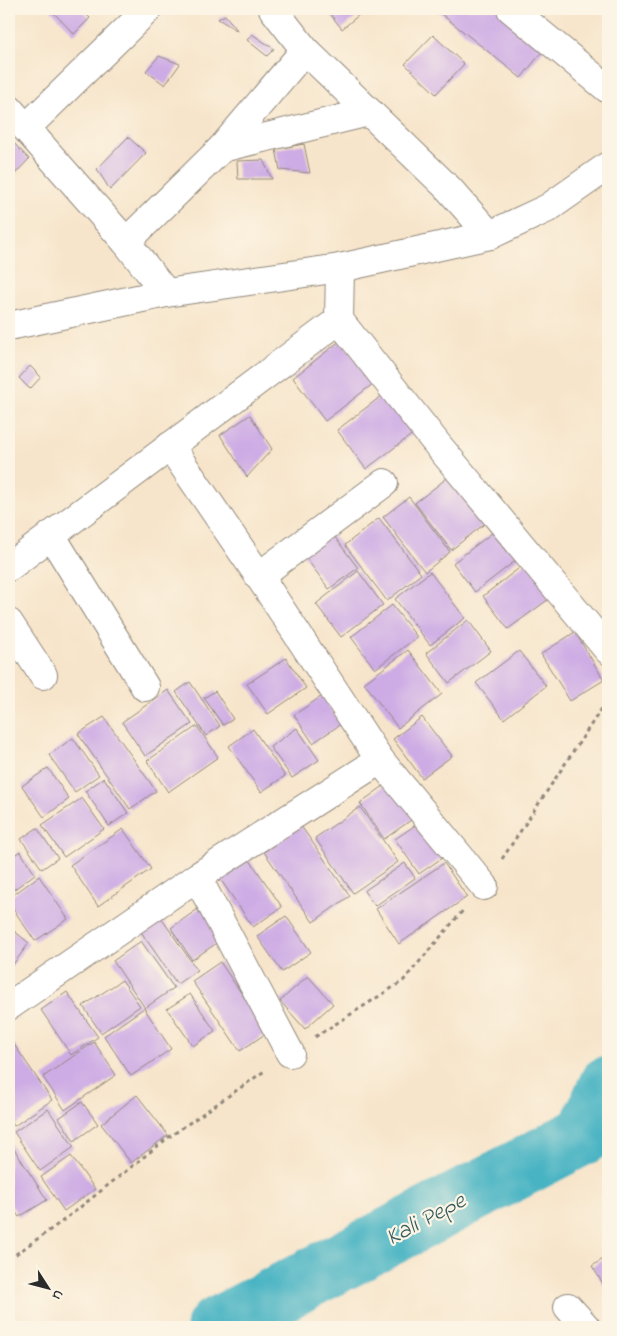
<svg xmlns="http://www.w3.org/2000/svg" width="617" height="1336" viewBox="0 0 617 1336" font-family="'Indie Flower',sans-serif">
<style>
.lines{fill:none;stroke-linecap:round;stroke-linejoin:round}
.river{stroke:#46b3c3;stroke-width:59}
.building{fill:#cdabe5}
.minor-casing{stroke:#91887b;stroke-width:30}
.path{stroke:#91887b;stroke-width:3;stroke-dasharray:4 4;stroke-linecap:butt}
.minor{stroke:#fff;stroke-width:28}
.labels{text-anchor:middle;stroke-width:4.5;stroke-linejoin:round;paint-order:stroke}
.water-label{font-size:24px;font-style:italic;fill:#345b60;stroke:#fcf5e5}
</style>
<rect width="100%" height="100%" fill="#fcf5e5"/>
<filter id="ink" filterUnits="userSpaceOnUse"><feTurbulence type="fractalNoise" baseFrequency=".02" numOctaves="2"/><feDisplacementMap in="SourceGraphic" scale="10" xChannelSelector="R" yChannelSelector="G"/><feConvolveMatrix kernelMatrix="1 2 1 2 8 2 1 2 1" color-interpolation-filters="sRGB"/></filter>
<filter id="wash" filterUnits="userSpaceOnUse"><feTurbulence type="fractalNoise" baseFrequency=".0096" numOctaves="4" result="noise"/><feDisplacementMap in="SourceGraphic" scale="20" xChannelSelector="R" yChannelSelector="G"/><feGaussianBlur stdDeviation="1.12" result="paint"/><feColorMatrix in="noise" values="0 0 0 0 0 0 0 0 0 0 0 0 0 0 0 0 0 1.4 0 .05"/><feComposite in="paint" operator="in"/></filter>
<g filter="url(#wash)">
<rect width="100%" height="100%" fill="#f7e5cb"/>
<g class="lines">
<polyline class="river" points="216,1327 586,1134 608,1085"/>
</g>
<g id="blocks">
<g class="building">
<polygon points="50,9 81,9 90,18 74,34"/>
<polygon points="326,9 366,9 342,29"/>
<polygon points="435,9 500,9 547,46 521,78"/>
<polygon points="225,15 238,31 218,19"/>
<polygon points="252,34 274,49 267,56 247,40"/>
<polygon points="433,35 464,64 436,94 405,64"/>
<polygon points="159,56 180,64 165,85 146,71"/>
<polygon points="128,137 146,153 110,190 97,169"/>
<polygon points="10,139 29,159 12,177 9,174"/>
<polygon points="304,144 310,173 280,170 276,149"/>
<polygon points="263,160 272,179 238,179 237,161"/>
<polygon points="341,340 374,383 325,421 293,378"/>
<polygon points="30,366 41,377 30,389 19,378"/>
<polygon points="384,394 414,433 366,469 337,430"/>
<polygon points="250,415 272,449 247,477 220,435"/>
<polygon points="456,471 492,518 451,550 415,503"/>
<polygon points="409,497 450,552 425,572 383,517"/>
<polygon points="379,518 421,574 387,601 345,545"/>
<polygon points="501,526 523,555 475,592 453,563"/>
<polygon points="328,528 358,568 329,589 300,550"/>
<polygon points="527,562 553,596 508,629 483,596"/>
<polygon points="358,571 383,605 341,637 316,604"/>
<polygon points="430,572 465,618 430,645 395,599"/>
<polygon points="392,605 417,637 375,669 351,637"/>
<polygon points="468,620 491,651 449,683 426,653"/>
<polygon points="575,632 604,680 570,701 541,654"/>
<polygon points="408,650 442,694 398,728 364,683"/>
<polygon points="519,651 546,686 504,719 476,683"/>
<polygon points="286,658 306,688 268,714 247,684"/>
<polygon points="190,682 220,726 206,736 176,692"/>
<polygon points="168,690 192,724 145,756 122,722"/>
<polygon points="215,691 233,719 223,725 204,698"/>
<polygon points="322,696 341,724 313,743 294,715"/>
<polygon points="104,717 156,791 130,809 78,734"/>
<polygon points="422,717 452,756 422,778 393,739"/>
<polygon points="197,726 218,757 168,792 147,761"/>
<polygon points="297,728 319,760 292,778 270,747"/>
<polygon points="253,729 285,776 261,792 229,746"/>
<polygon points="73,738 99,775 75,792 49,755"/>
<polygon points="48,768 69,799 44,817 22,786"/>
<polygon points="104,778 128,813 109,826 85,791"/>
<polygon points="392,780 417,816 384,839 360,803"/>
<polygon points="82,798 104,829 64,857 42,825"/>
<polygon points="360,807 398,862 353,893 315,838"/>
<polygon points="426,818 449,853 419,874 395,839"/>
<polygon points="301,826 350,896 313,922 264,852"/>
<polygon points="37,828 58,858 42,869 21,839"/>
<polygon points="123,829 151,869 98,906 70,865"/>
<polygon points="243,850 282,907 253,927 214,870"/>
<polygon points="20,851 35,874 9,893 9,859"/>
<polygon points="405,863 415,878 375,906 364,891"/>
<polygon points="444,863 467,897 399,944 376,909"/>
<polygon points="39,876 68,919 35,941 9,903 9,898"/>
<polygon points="205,904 227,936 192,960 171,928"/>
<polygon points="157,912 197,970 177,984 137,926"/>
<polygon points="286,916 311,952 282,972 257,936"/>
<polygon points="13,930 29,943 9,970 9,936"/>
<polygon points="141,941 174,988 145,1008 113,961"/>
<polygon points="220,962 268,1032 240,1051 192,981"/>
<polygon points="308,976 333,1004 305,1029 280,1001"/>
<polygon points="122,980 140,1006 101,1033 83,1006"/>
<polygon points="67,992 98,1037 71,1055 41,1010"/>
<polygon points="190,994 215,1031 193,1046 167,1009"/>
<polygon points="144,1008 171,1049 131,1076 104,1036"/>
<polygon points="9,1037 52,1100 14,1126 9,1118"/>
<polygon points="94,1042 116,1075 65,1110 43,1077"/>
<polygon points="137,1095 168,1135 131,1163 101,1124"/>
<polygon points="82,1102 98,1124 74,1141 59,1118"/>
<polygon points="48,1109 74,1147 40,1171 14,1132"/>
<polygon points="9,1141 47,1200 19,1217 9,1202"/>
<polygon points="71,1156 95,1189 64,1211 41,1177"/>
<polygon points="608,1256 608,1292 592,1266"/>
</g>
</g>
</g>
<g filter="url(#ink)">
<use href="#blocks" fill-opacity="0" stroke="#91887b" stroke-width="1"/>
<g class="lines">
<defs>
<g id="minor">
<polyline points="511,9 608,89"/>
<polyline points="305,50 449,189 490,235"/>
<polyline points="9,109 126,242 166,293"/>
<polyline points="26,128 148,9"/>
<polyline points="222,148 369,112"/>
<polyline points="126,242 222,148 305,50 273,9"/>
<polyline points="340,268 339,320 437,444 608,650"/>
<polyline points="9,326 166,293 340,268 490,235 548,208 608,166"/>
<polyline points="170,446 259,576 380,760 484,886"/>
<polyline points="51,535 145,687"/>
<polyline points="9,567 339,320"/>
<polyline points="259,576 384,483"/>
<polyline points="9,623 43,675"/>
<polyline points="197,877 290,1053"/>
<polyline points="9,1006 197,877 380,760"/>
<polyline points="568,1307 586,1327"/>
</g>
</defs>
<use href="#minor" class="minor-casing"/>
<g class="path">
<polyline points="502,859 608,699"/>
<polyline points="315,1037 403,981 465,908"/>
<polyline points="9,1259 64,1220 169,1137 266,1070"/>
</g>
<use href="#minor" class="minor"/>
</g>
</g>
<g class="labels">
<g class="water-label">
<text transform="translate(425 1218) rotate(-28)" y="8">Kali Pepe</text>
</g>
</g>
<rect width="617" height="1336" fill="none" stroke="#fcf5e5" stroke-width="30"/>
<g transform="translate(48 1288) rotate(126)" stroke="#fcf5e5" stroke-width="4" paint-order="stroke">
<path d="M0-4L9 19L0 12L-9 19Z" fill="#2b2b2b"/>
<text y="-8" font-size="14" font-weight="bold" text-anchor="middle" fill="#2b2b2b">U</text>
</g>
</svg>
